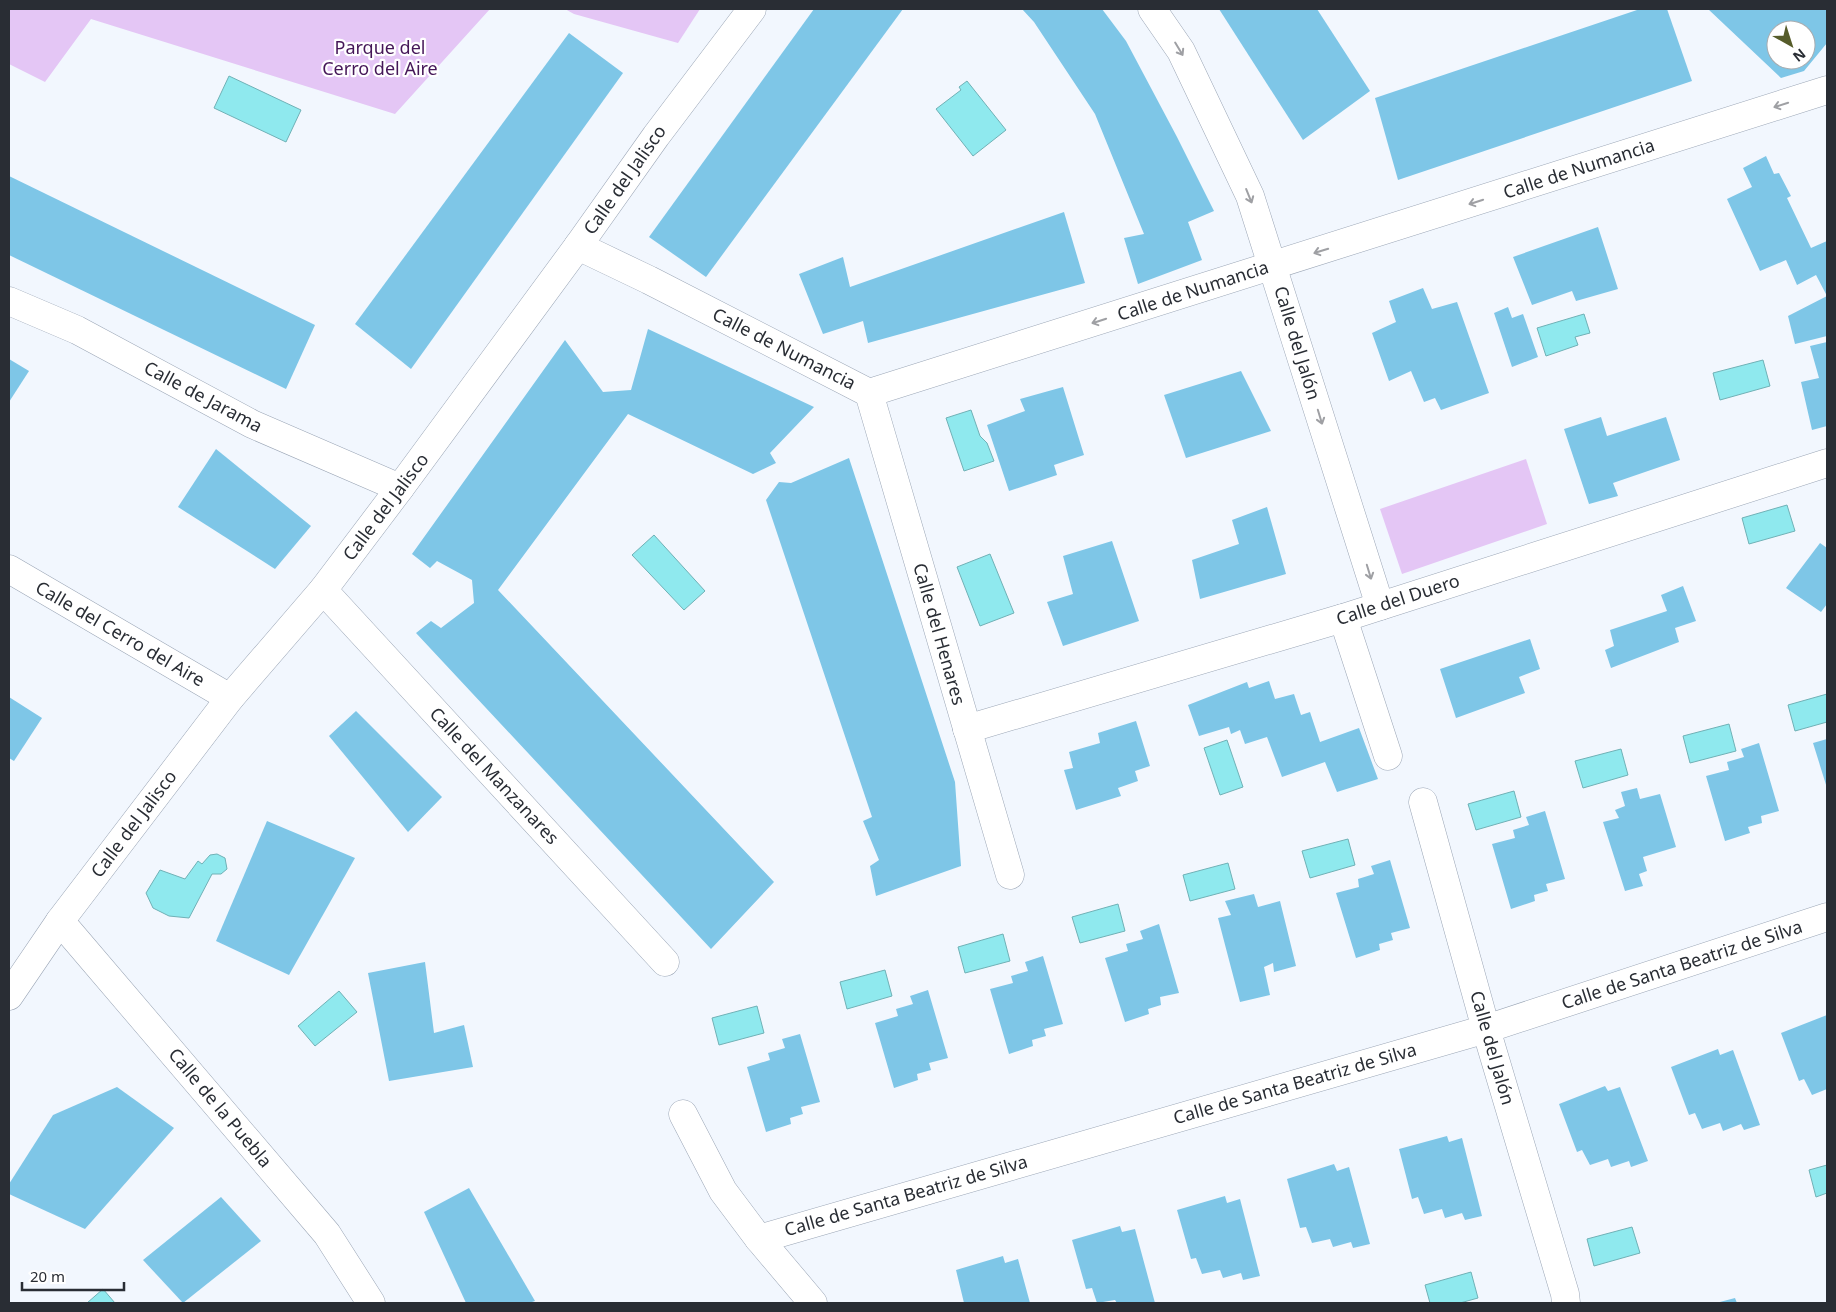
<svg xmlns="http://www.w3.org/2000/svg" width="1836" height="1312" viewBox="0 0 1836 1312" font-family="'Noto Sans',sans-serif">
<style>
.green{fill:#e4c6f5}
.water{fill:#8fe9ee;stroke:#70b1b6}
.building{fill:#7ec6e7;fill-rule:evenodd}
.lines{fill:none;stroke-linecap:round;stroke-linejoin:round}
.street-casing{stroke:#9ba6b6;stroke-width:29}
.street{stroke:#fff;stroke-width:28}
.oneway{stroke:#9fa0a4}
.labels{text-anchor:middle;stroke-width:4.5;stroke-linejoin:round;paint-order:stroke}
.park-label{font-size:18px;fill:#451758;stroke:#fff}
.street-label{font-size:18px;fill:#292d34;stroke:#fff}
</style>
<rect width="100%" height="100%" fill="#f2f7fe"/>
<g class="green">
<polygon points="9,9 490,9 395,114 91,19 45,82 9,64"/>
<polygon points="565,9 700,9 678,43 574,14"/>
<polygon points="1526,459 1547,524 1402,574 1380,509"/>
</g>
<g class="water">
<polygon points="229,76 301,110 286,142 214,108"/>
<polygon points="967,81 1006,130 973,156 936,109 961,90 959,87"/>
<polygon points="1584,314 1590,333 1575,337 1578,345 1546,356 1537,328"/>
<polygon points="1763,360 1770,386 1720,400 1713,373"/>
<polygon points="971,410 980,436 987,443 994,461 964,471 946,418"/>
<polygon points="1787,505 1795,531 1749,544 1742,518"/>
<polygon points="654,535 705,591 684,610 632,555"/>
<polygon points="990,554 1014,613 980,626 957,567"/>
<polygon points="1827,694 1827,722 1795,731 1788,705"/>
<polygon points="1729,724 1736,751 1690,763 1683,736"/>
<polygon points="1227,740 1243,787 1220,795 1204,748"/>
<polygon points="1621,749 1628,775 1583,788 1575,761"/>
<polygon points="1514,791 1521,817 1476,830 1468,804"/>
<polygon points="1348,839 1355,865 1310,878 1302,851"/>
<polygon points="217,854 225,858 227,869 221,874 212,874 189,918 169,916 153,908 146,893 160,870 185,879 198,861 202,864 210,855"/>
<polygon points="1228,863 1235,889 1190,901 1183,875"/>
<polygon points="1118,904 1125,931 1080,943 1072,917"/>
<polygon points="1003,934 1010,961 965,973 958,947"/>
<polygon points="885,970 892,996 847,1009 840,982"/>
<polygon points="339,991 357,1012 315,1046 298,1026"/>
<polygon points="757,1006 764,1033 719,1045 712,1018"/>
<polygon points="1827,1165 1827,1193 1816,1197 1809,1170"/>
<polygon points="1632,1227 1640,1253 1594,1266 1587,1239"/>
<polygon points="1471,1272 1478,1298 1460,1303 1430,1303 1425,1285"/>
<polygon points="103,1289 115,1303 87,1303"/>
</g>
<g class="building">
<polygon points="814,9 903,9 706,277 649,237"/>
<polygon points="1022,9 1102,9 1126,41 1177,137 1214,211 1188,222 1202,260 1138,284 1124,238 1144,234 1095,114 1034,22"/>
<polygon points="1219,9 1317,9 1370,91 1303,140"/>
<polygon points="1640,9 1667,9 1692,81 1398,180 1375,98"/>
<path d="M1708,9H1827V43L1804,71L1781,78ZM1776,30H1806V60H1776Z"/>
<polygon points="569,33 623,73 411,369 355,324"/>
<polygon points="1766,156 1774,174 1779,173 1791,196 1787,198 1811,248 1827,241 1827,336 1795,344 1788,316 1827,296 1816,275 1797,285 1786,260 1760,271 1727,199 1752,187 1743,168"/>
<polygon points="9,176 315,325 286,389 9,255"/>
<polygon points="1064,212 1085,283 868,343 863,321 823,334 799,274 843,257 850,287"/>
<polygon points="1598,227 1618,289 1576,301 1572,291 1532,305 1513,257"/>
<polygon points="1423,288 1432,309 1457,302 1489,393 1441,410 1435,398 1424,402 1411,371 1389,381 1372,333 1396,322 1389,301"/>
<polygon points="1508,307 1512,318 1523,314 1538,357 1512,367 1494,313"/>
<polygon points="648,329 814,407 770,453 776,463 753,474 628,414 498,590 774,882 711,949 416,633 431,621 441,628 474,603 472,580 437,561 430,568 412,554 565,340 603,392 631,390"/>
<polygon points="1827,342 1827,426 1812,430 1801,382 1819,378 1810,346"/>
<polygon points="9,359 29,371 9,402"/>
<polygon points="1241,371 1271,431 1186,458 1164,395"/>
<polygon points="1063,387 1084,455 1054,465 1057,475 1009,491 987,425 1025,411 1020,399"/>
<polygon points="1601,417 1607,436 1666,417 1680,460 1613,483 1618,496 1589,504 1564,429"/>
<polygon points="216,449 311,526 275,569 178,507"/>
<polygon points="849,458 955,782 961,866 876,896 870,866 879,860 863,821 872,817 766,500 779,482 791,483"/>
<polygon points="1267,507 1286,574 1200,599 1192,560 1239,544 1232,520"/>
<polygon points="1112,541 1139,621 1063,646 1047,602 1073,594 1063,556"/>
<polygon points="1820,543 1827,548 1827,604 1821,612 1786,588"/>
<polygon points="1683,586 1696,621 1675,628 1679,642 1611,668 1605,650 1614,646 1610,630 1667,611 1661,595"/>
<polygon points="1530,639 1540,669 1519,677 1525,693 1456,718 1440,669"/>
<polygon points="1269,681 1275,699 1294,694 1301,715 1310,712 1320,742 1359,728 1378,779 1337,792 1325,762 1282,777 1267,737 1245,744 1240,730 1231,734 1229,727 1199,736 1188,705 1247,682 1249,688"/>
<polygon points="9,697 42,718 14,761 9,758"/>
<polygon points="356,711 442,797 408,832 329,736"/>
<polygon points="1136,721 1150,766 1135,771 1138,781 1118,788 1121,796 1076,810 1064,770 1073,768 1069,752 1100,743 1098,733"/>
<polygon points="1827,739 1827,788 1813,743"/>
<polygon points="1759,743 1779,811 1761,816 1762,823 1748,827 1750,833 1725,841 1706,776 1729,770 1727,762 1744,757 1741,749"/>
<polygon points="1637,788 1640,799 1660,794 1676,847 1643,857 1647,871 1639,874 1643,886 1625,891 1603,822 1619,818 1615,810 1625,806 1621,792"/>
<polygon points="1545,811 1565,879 1546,884 1548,891 1534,895 1535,901 1511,909 1492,844 1515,838 1513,830 1529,825 1526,817"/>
<polygon points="267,821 355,858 289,975 216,941"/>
<polygon points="1390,860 1410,928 1391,933 1393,940 1379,944 1380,950 1356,958 1336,893 1359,887 1358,879 1374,874 1371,866"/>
<polygon points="1254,894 1258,907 1280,901 1296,966 1274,972 1273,963 1264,967 1270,995 1240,1002 1218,918 1231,915 1225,901"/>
<polygon points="1159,924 1179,993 1160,997 1161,1005 1148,1009 1149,1014 1125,1022 1105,958 1128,951 1126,944 1143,939 1140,931"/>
<polygon points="1043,956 1063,1024 1044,1029 1046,1036 1032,1040 1033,1046 1009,1054 990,989 1013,983 1011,976 1028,971 1025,962"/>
<polygon points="425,962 434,1033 464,1025 473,1067 389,1081 368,973"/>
<polygon points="928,990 948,1058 929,1063 931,1070 917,1074 918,1080 894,1088 875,1023 898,1016 896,1009 913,1004 910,996"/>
<polygon points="1827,1015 1827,1089 1812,1095 1804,1079 1799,1081 1781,1033"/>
<polygon points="800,1034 820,1102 801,1107 803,1114 790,1118 791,1124 766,1132 747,1067 770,1060 768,1053 785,1048 782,1039"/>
<polygon points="1718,1049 1720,1055 1733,1050 1760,1125 1744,1130 1741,1124 1723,1131 1720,1123 1702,1129 1695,1113 1689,1115 1671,1067"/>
<polygon points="1605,1086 1608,1091 1620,1087 1648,1161 1631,1167 1629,1161 1611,1167 1608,1159 1590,1165 1582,1150 1577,1152 1559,1104"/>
<polygon points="117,1087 174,1128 85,1229 9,1194 9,1184 53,1115"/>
<polygon points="1447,1136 1449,1142 1462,1138 1482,1216 1465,1220 1462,1213 1445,1218 1442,1209 1424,1214 1418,1197 1412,1199 1399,1149"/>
<polygon points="1334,1164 1337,1171 1349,1167 1370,1244 1353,1248 1351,1242 1333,1247 1330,1239 1312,1243 1306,1227 1300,1228 1287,1179"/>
<polygon points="469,1188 535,1301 529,1303 466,1303 424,1212"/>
<polygon points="1225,1196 1227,1203 1240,1199 1260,1276 1243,1280 1241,1273 1223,1278 1220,1270 1202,1274 1196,1258 1191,1259 1177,1210"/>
<polygon points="221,1197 261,1241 183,1303 143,1260"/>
<polygon points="1120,1226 1122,1232 1135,1229 1155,1303 1117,1303 1115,1300 1097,1303 1092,1288 1086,1289 1072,1240"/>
<polygon points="1003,1256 1005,1263 1018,1259 1030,1303 964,1303 956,1270"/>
<polygon points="1735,1298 1737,1303 1716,1303"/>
</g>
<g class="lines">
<defs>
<g id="street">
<polyline points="1152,9 1181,51 1250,196 1380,606"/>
<polyline points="578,246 649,280 869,393 1827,90"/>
<polyline points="9,301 77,330 252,424 400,488"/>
<polyline points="869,393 1010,875"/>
<polyline points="9,569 230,698"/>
<polyline points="323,590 665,962"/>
<polyline points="1343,618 1388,756"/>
<polyline points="967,729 1343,618 1827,463"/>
<polyline points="1423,802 1486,1029 1565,1294 1566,1303"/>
<polyline points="60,921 327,1234 371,1303"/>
<polyline points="9,996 60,921 230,698 323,590 400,488 578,246 656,136 752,9"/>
<polyline points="683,1114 723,1191 759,1239 813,1303"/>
<polyline points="759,1239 1486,1029 1827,917"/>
</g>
</defs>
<use href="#street" class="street-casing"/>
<use href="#street" class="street"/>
</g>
<defs><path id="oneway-shaft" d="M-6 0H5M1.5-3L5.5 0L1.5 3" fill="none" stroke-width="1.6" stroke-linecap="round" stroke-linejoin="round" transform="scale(1.25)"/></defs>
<g class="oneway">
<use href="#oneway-shaft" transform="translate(1179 49) rotate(59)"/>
<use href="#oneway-shaft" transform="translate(1781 105) rotate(162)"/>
<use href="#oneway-shaft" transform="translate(1249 196) rotate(68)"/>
<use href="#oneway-shaft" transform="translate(1476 202) rotate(162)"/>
<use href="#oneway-shaft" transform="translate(1321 251) rotate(163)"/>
<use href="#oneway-shaft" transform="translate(1099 321) rotate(162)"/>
<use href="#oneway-shaft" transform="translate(1320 417) rotate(73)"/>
<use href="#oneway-shaft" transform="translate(1369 572) rotate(73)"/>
</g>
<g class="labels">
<g class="park-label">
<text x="380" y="54">Parque del<tspan x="380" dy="21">Cerro del Aire</tspan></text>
</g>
<g class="street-label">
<text transform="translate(1579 169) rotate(-18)" y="6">Calle de Numancia</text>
<text transform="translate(625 180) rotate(-55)" y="6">Calle del Jalisco</text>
<text transform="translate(1193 291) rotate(-18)" y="6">Calle de Numancia</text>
<text transform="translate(1297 343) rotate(73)" y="6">Calle del Jalón</text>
<text transform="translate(784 349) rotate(27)" y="6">Calle de Numancia</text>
<text transform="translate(203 397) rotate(28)" y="6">Calle de Jarama</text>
<text transform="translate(386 507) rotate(-53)" y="6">Calle del Jalisco</text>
<text transform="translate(1398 600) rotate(-18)" y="6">Calle del Duero</text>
<text transform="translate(120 634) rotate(30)" y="6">Calle del Cerro del Aire</text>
<text transform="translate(939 634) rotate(74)" y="6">Calle del Henares</text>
<text transform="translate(494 776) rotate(47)" y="6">Calle del Manzanares</text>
<text transform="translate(134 824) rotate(-53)" y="6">Calle del Jalisco</text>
<text transform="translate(1682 965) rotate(-18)" y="6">Calle de Santa Beatriz de Silva</text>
<text transform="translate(1492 1048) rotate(74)" y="6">Calle del Jalón</text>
<text transform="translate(1295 1084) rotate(-16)" y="6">Calle de Santa Beatriz de Silva</text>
<text transform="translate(220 1108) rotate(50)" y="6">Calle de la Puebla</text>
<text transform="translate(906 1196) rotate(-16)" y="6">Calle de Santa Beatriz de Silva</text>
</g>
</g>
<rect width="1836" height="1312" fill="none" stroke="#292d34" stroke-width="20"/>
<g transform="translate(1791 45) rotate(141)"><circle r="24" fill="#ffffff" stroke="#a9abae"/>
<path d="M0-4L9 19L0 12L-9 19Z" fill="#565c2a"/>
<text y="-8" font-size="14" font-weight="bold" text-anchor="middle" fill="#292d34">N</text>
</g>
<path d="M22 1282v8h102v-8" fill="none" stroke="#292d34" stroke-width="2.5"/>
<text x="30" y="1282" font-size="15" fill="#292d34" stroke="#ffffff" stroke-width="4" paint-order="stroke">20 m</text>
</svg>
